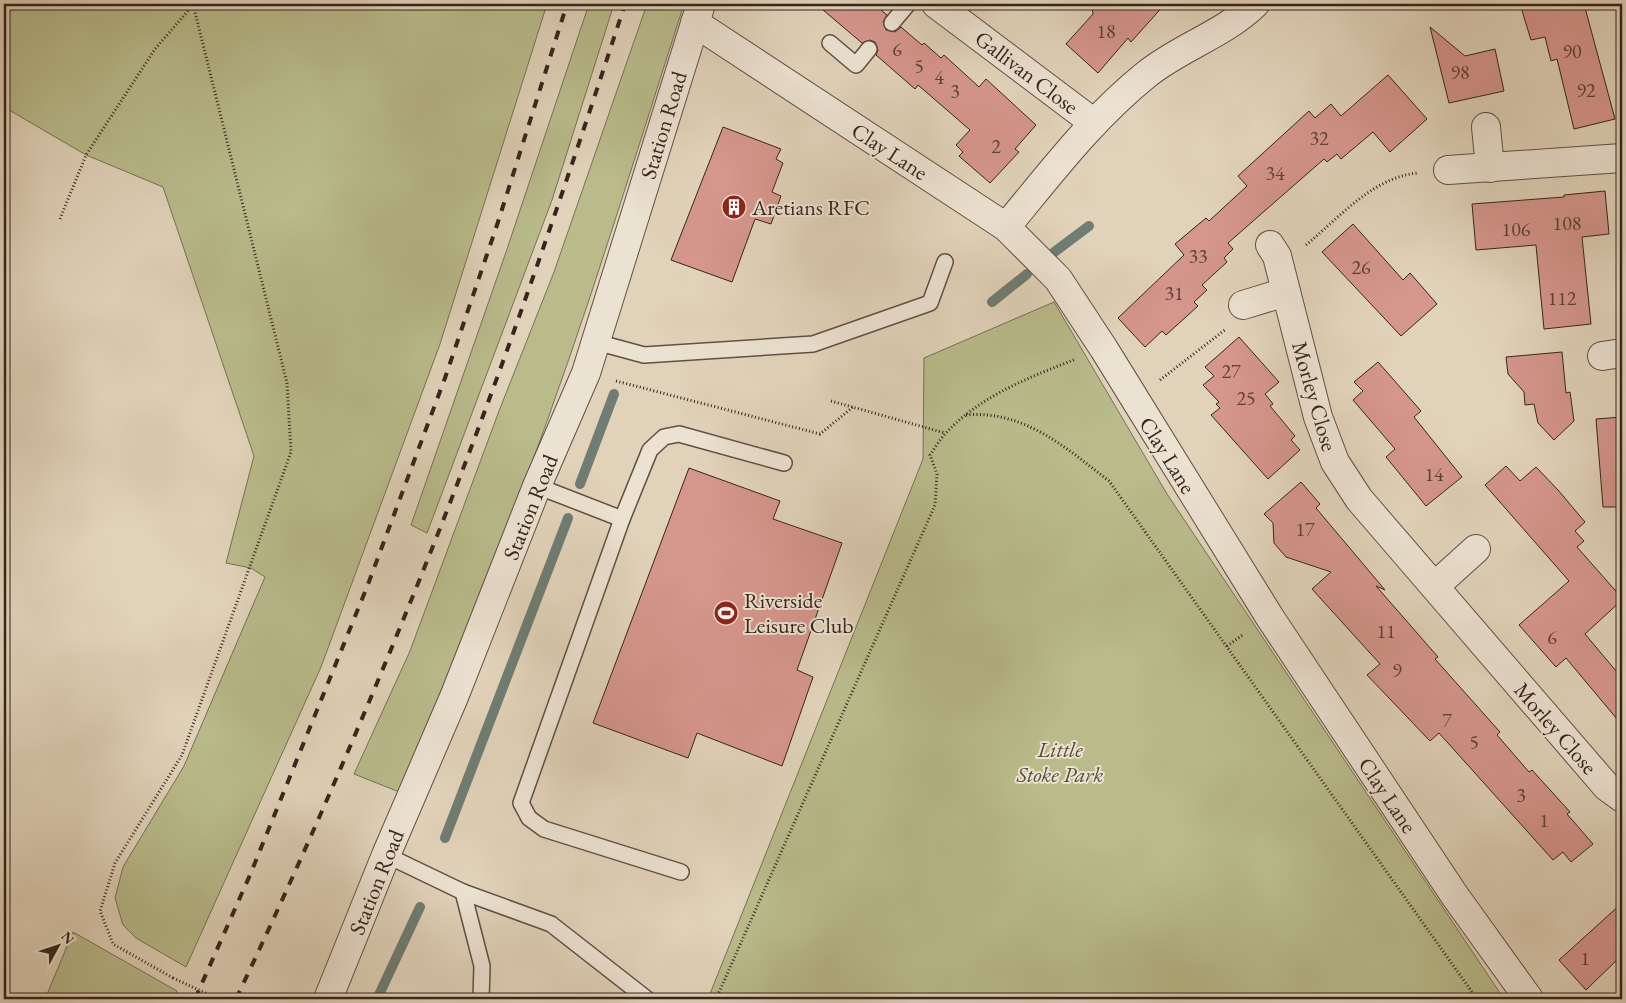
<svg xmlns="http://www.w3.org/2000/svg" width="1626" height="1003" viewBox="0 0 1626 1003" font-family="'EB Garamond',serif">
<style>
.green{fill:#b9bb8b;stroke:#777054}
.lines{fill:none;stroke-linecap:round;stroke-linejoin:round}
.stream{stroke:#6f7d73;stroke-width:10}
.building{fill:#d5968c;stroke:#35241d}
.lane-casing{stroke:#605044;stroke-width:18}
.street-casing{stroke:#605044;stroke-width:30}
.path{stroke:#35241d;stroke-width:3;stroke-dasharray:1 2.5;stroke-linecap:butt}
.lane{stroke:#ece2d2;stroke-width:15}
.street{stroke:#ece2d2;stroke-width:28}
.rail{stroke:#35241d;stroke-width:4;stroke-dasharray:9 9;stroke-linecap:butt}
.path-bridge{stroke:#35241d;stroke-width:3;stroke-dasharray:1 2.5;stroke-linecap:butt}
.labels{text-anchor:middle;stroke-width:4;stroke-linejoin:round;paint-order:stroke}
.number-label{font-size:20px;fill:#5d4039}
.street-label{font-size:22px;fill:#35241d;stroke:#ece2d2}
.poi-label{font-size:22px;fill:#35241d;stroke:#ece2d2;text-anchor:start}
.park-label{font-size:22px;font-style:italic;fill:#564a38;stroke:#ece2d2}
</style>
<rect width="100%" height="100%" fill="#e1d3ba"/>
<filter id="stains"><feTurbulence type="fractalNoise" baseFrequency=".004" numOctaves="4"/><feColorMatrix values="0 0 0 0 .2 0 0 0 0 .09 0 0 0 0 .02 0 0 0 .5 -.17"/></filter>
<radialGradient id="worn" r=".72"><stop offset=".6" stop-color="#630" stop-opacity="0"/><stop offset="1" stop-color="#630" stop-opacity=".3"/></radialGradient>
<g class="green">
<polygon points="4,4 547,4 440,344 321,667 186,967 136,938 123,925 115,898 123,867 184,766 265,577 251,568 226,563 254,456 163,187 86,155 4,107"/>
<polygon points="589,4 614,4 552,200 427,533 411,525 506,252"/>
<path d="M647,4H684C653,101 622,200 590,297C534,465 470,630 402,793L354,774L410,651L499,411L554,272Z"/>
<polygon points="1054,302 1167,494 1504,999 708,999 923,459 924,358"/>
<polygon points="73,932 177,991 173,999 45,999"/>
</g>
<g class="lines">
<g class="stream">
<polyline points="1053,253 1089,226"/>
<polyline points="992,302 1027,274"/>
<polyline points="580,484 614,394"/>
<polyline points="445,838 568,518"/>
<polyline points="377,999 420,907"/>
</g>
</g>
<g class="building">
<polygon points="816,4 874,4 887,15 883,22 886,30 895,32 901,27 922,45 924,43 941,58 944,55 979,87 986,79 1036,125 1015,149 1019,152 990,183 959,156 963,152 956,145 970,130 918,85 915,89 876,55 878,50 875,42 870,40 862,43"/>
<polygon points="1092,4 1165,4 1131,42 1128,38 1098,73 1066,44 1093,14"/>
<polygon points="1520,4 1584,4 1615,119 1574,129 1557,59 1551,61 1545,37 1531,40"/>
<polygon points="1430,27 1465,56 1495,49 1504,91 1449,103"/>
<polygon points="1388,75 1427,119 1390,152 1373,132 1341,159 1337,154 1327,162 1324,159 1228,243 1233,249 1224,258 1227,262 1202,285 1207,290 1194,302 1198,306 1166,335 1162,331 1145,347 1118,318 1184,255 1175,244 1206,218 1209,221 1247,186 1238,176 1309,111 1315,118 1331,104 1341,116"/>
<polygon points="723,127 781,149 776,159 783,163 772,192 781,196 771,224 755,219 732,282 671,260"/>
<polygon points="1605,191 1609,234 1582,237 1591,324 1544,329 1536,245 1476,250 1472,204 1564,197 1564,195"/>
<polygon points="1353,224 1403,280 1410,273 1437,304 1401,336 1322,252"/>
<polygon points="1239,337 1279,382 1265,394 1273,404 1270,406 1295,436 1291,440 1300,450 1268,479 1211,415 1220,408 1216,404 1219,402 1203,385 1214,376 1205,367"/>
<polygon points="1562,352 1566,393 1570,392 1574,421 1554,440 1538,423 1534,404 1525,405 1524,392 1508,374 1506,357"/>
<polygon points="1378,362 1421,411 1414,417 1462,477 1426,506 1386,457 1395,449 1353,400 1363,391 1354,382"/>
<polygon points="1622,417 1622,507 1603,507 1596,419"/>
<polygon points="1506,466 1520,481 1536,467 1558,490 1585,522 1575,531 1584,541 1577,547 1622,598 1622,600 1585,634 1622,678 1622,725 1566,658 1556,667 1519,625 1569,581 1485,485"/>
<polygon points="689,468 780,501 773,519 842,543 797,670 813,677 782,766 697,733 688,758 593,723"/>
<polygon points="1301,482 1320,504 1316,508 1385,590 1376,586 1438,657 1435,659 1500,732 1497,735 1529,772 1532,770 1570,812 1567,814 1593,844 1571,862 1563,852 1553,860 1439,733 1430,741 1367,675 1380,664 1312,589 1331,572 1286,557 1274,543 1273,523 1264,514"/>
<polygon points="1622,903 1622,955 1586,990 1559,960"/>
</g>
<g class="lines">
<defs>
<g id="lane">
<polyline points="892,23 908,4"/>
<polyline points="830,43 856,65 869,49"/>
<polyline points="596,342 644,355 813,344 930,303 945,262"/>
<polyline points="537,486 622,519 650,450 664,437 679,434 784,463"/>
<polyline points="622,519 521,803 529,818 544,829 681,872"/>
<polyline points="386,855 463,892 551,924 647,999"/>
<polyline points="463,892 482,966 481,999"/>
</g>
<g id="street">
<polyline points="936,4 1094,123"/>
<polyline points="695,23 1006,227 1058,279 1104,349 1269,616 1455,896 1529,999"/>
<polyline points="1486,127 1490,168"/>
<polyline points="1448,170 1622,158"/>
<path d="M1006,227C1050,174 1092,118 1147,74C1181,47 1224,34 1255,4"/>
<polyline points="1270,245 1277,256 1318,417 1335,462 1359,499 1607,787 1622,798"/>
<polyline points="1243,305 1286,292"/>
<polyline points="1602,356 1622,353"/>
<polyline points="1435,586 1476,549"/>
<polyline points="328,999 386,855 454,697 537,486 586,373 701,4"/>
</g>
</defs>
<use href="#lane" class="lane-casing"/>
<use href="#street" class="street-casing"/>
<g class="path">
<polyline points="60,219 86,155 155,49 193,5"/>
<path d="M1306,245C1340,217 1373,177 1418,173"/>
<polyline points="1160,380 1226,329"/>
<polyline points="616,381 820,434 853,407"/>
<polyline points="831,401 945,433"/>
<path d="M966,415C1024,410 1065,447 1109,481L1477,999"/>
<polyline points="1227,646 1244,634"/>
<polyline points="173,978 113,944 100,911 115,863 182,755 291,452 287,383 193,4"/>
<path d="M716,999L935,505L937,474L930,455C935,448 940,439 946,433C980,396 1030,377 1076,359"/>
</g>
<use href="#lane" class="lane"/>
<use href="#street" class="street"/>
<g class="rail">
<polyline points="195,999 250,875 367,587 445,378 498,222 567,4"/>
<path d="M236,999C303,858 365,715 423,571C498,385 563,194 625,4"/>
</g>
<polyline class="path-bridge" points="173,978 218,999"/>
</g>
<defs>
<symbol id="building-disc" viewBox="-11 -11 22 22"><circle r="9.5" fill="#8f2418" stroke="#ece2d2"/><path d="M-4-6H4V6H1V3H-1V6H-4ZM-2.5-4.3h1.7v1.8h-1.7ZM.8-4.3h1.7v1.8H.8ZM-2.5-1h1.7V.8h-1.7ZM.8-1h1.7V.8H.8Z" fill="#fff"/></symbol>
<symbol id="stadium-disc" viewBox="-11 -11 22 22"><circle r="9.5" fill="#8f2418" stroke="#ece2d2"/><path d="M0-5a6.5 5 0 1 0 0 10a6.5 5 0 1 0 0-10ZM-3.5-1.8h7v3.6h-7Z" fill="#fff"/></symbol>
</defs>
<g fill-rule="evenodd">
<use href="#building-disc" x="720" y="193" width="28" height="28"/>
<use href="#stadium-disc" x="712" y="599" width="28" height="28"/>
</g>
<g class="labels">
<g class="number-label">
<text x="1106" y="38">18</text>
<text x="897" y="56">6</text>
<text x="1572" y="58">90</text>
<text x="919" y="73">5</text>
<text x="1460" y="79">98</text>
<text x="939" y="84">4</text>
<text x="1586" y="97">92</text>
<text x="955" y="98">3</text>
<text x="1319" y="145">32</text>
<text x="996" y="153">2</text>
<text x="1275" y="180">34</text>
<text x="1567" y="230">108</text>
<text x="1516" y="236">106</text>
<text x="1198" y="263">33</text>
<text x="1361" y="274">26</text>
<text x="1174" y="300">31</text>
<text x="1562" y="305">112</text>
<text x="1231" y="378">27</text>
<text x="1246" y="405">25</text>
<text x="1434" y="481">14</text>
<text x="1305" y="536">17</text>
<text x="1386" y="638">11</text>
<text x="1552" y="644">6</text>
<text x="1397" y="677">9</text>
<text x="1447" y="727">7</text>
<text x="1474" y="749">5</text>
<text x="1521" y="802">3</text>
<text x="1544" y="827">1</text>
<text x="1585" y="965">1</text>
</g>
<g class="street-label">
<text transform="translate(1027 72) rotate(37)" y="8">Gallivan Close</text>
<text transform="translate(663 125) rotate(-73)" y="8">Station Road</text>
<text transform="translate(890 151) rotate(33)" y="8">Clay Lane</text>
<text transform="translate(1315 396) rotate(74)" y="8">Morley Close</text>
<text transform="translate(1168 455) rotate(58)" y="8">Clay Lane</text>
<text transform="translate(530 507) rotate(-68)" y="8">Station Road</text>
<text transform="translate(1556 728) rotate(49)" y="8">Morley Close</text>
<text transform="translate(1388 795) rotate(56)" y="8">Clay Lane</text>
<text transform="translate(376 882) rotate(-68)" y="8">Station Road</text>
</g>
<g class="poi-label">
<text x="752" y="215">Aretians RFC</text>
<text x="744" y="608">Riverside<tspan x="744" dy="25">Leisure Club</tspan></text>
</g>
<g class="park-label">
<text x="1060" y="757">Little<tspan x="1060" dy="25">Stoke Park</tspan></text>
</g>
</g>
<rect width="1626" height="1003" fill="none" stroke="#e1d3ba" stroke-width="20"/>
<rect x="5" y="5" width="1616" height="993" fill="none" stroke="#35241d" stroke-width="2.5"/>
<rect x="10" y="10" width="1606" height="983" fill="none" stroke="#35241d"/>
<g transform="translate(58 946) rotate(50)" stroke="#ece2d2" stroke-width="4" paint-order="stroke">
<path d="M0-4L9 19L0 12L-9 19Z" fill="#35241d"/>
<text y="-8" font-size="14" font-weight="bold" text-anchor="middle" fill="#35241d">N</text>
</g>
<rect width="100%" height="100%" filter="url(#stains)"/>
<rect width="100%" height="100%" fill="url(#worn)"/>
</svg>
